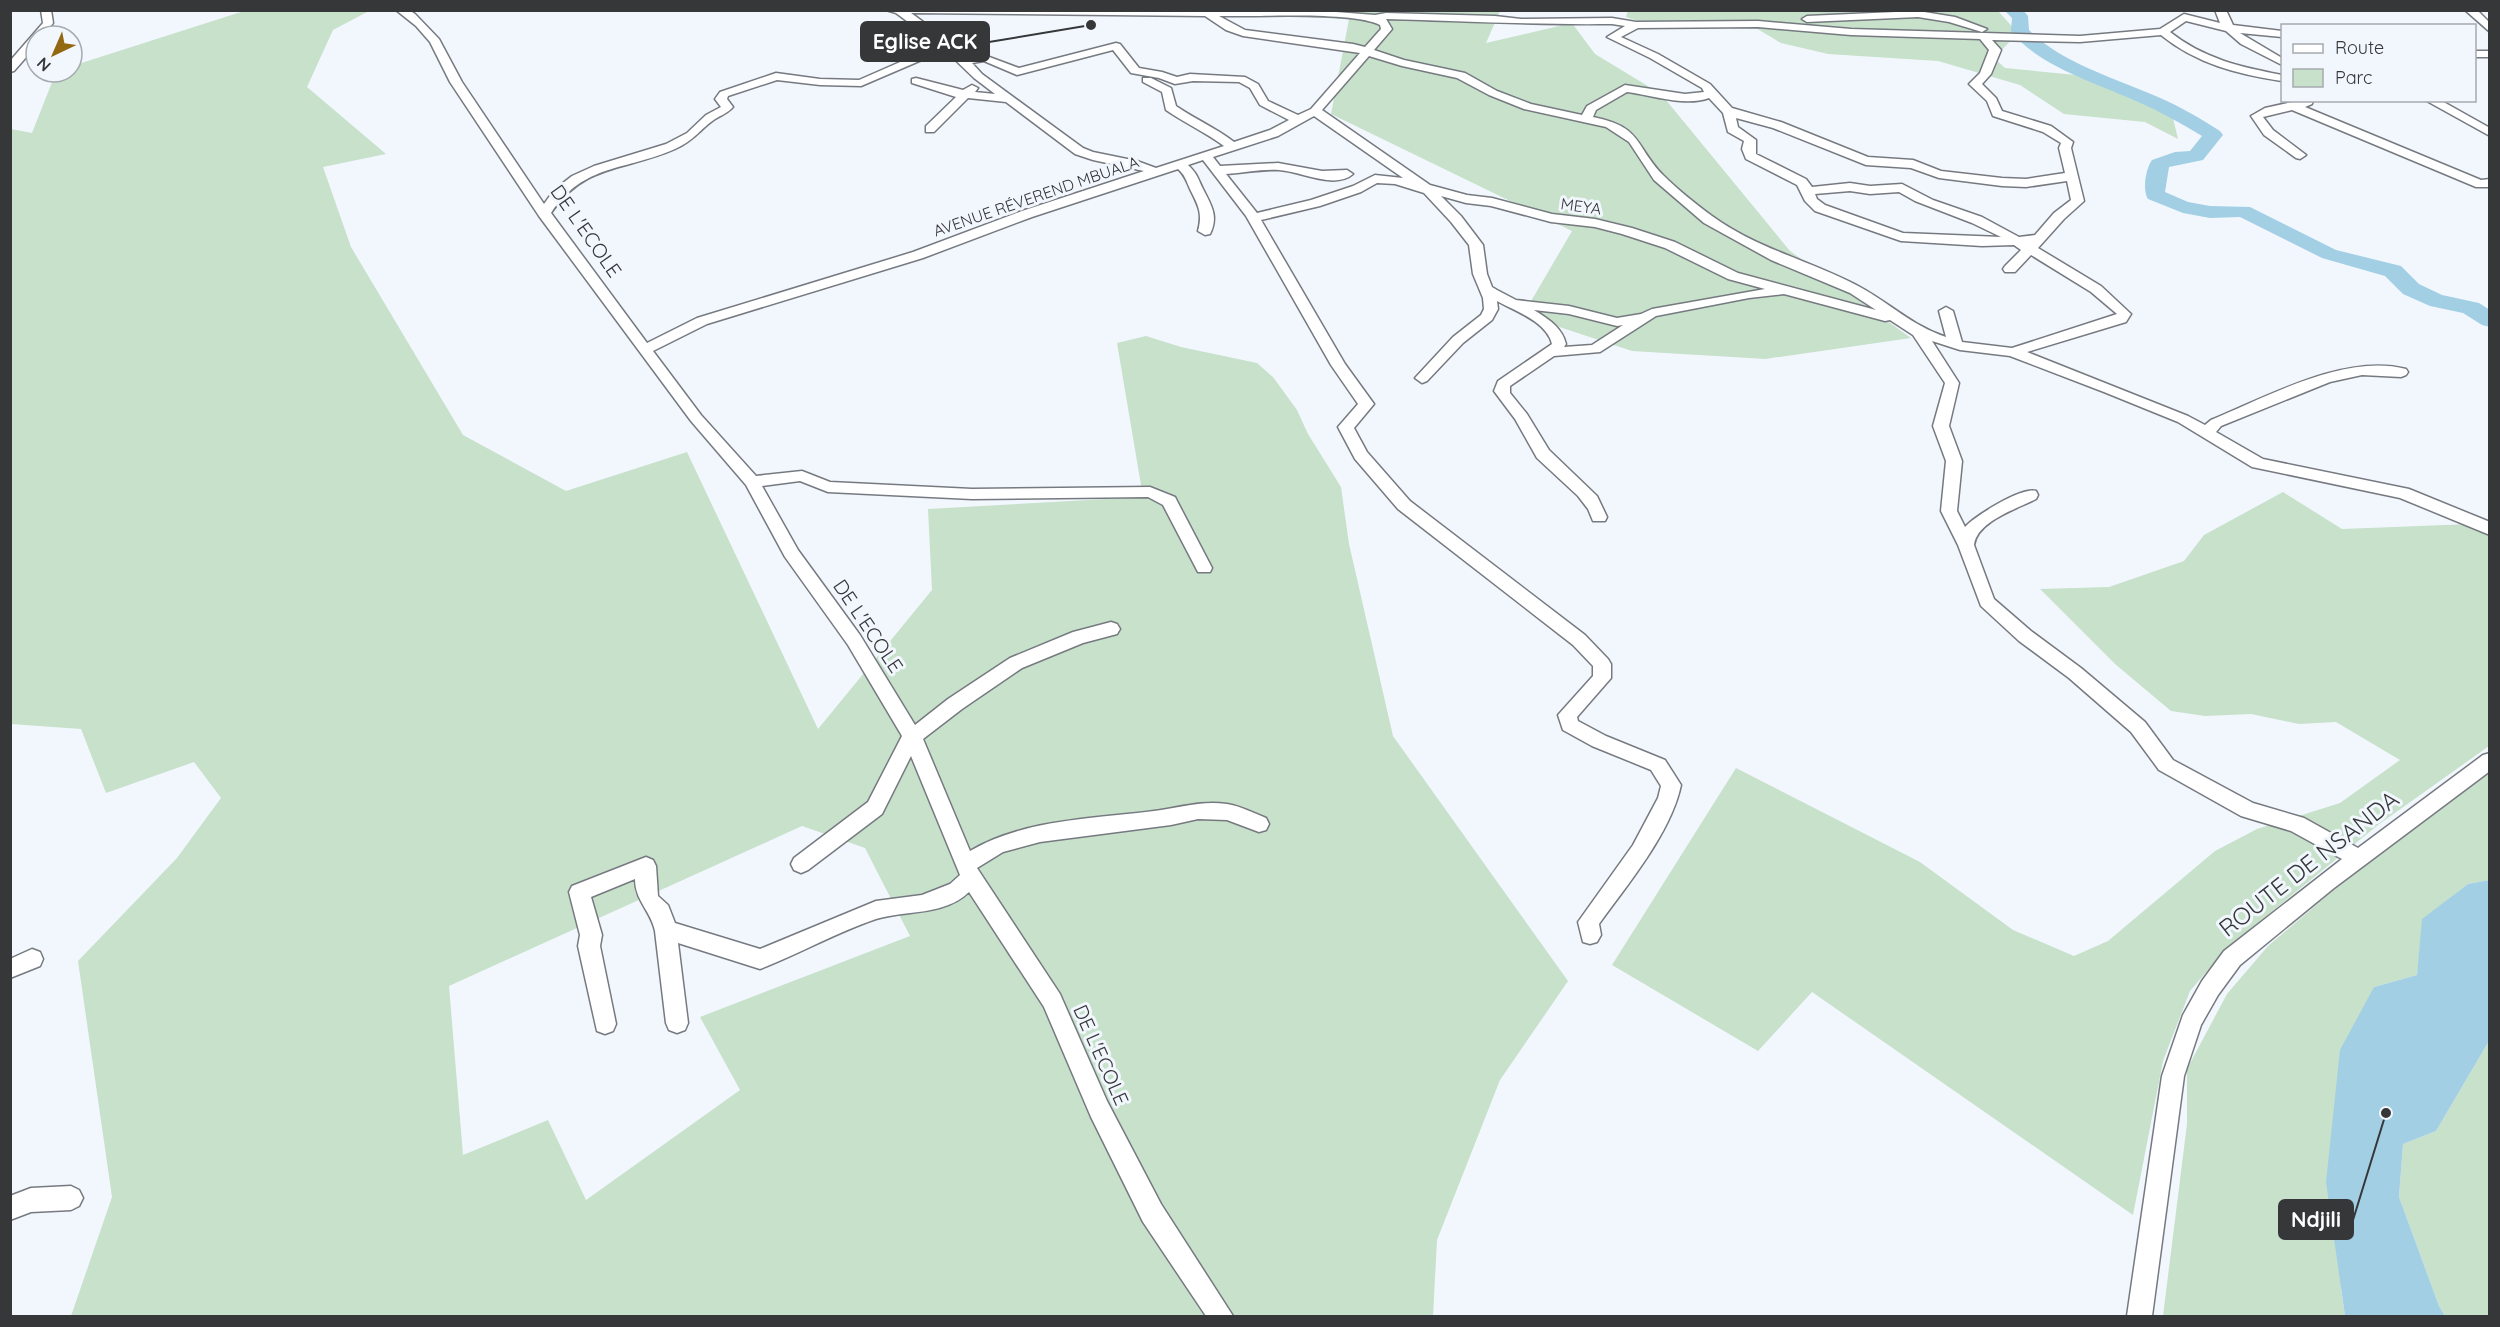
<svg xmlns="http://www.w3.org/2000/svg" width="2500" height="1327" viewBox="0 0 2500 1327" font-family="Quicksand,sans-serif">
<style>
.green{fill:#c7e1cb;fill-rule:evenodd}
.water{fill:#a3cfe5}
.lines{fill:none;stroke-linecap:round;stroke-linejoin:round}
.river{fill:#a3cfe5;fill-rule:evenodd}
.minor-casing{stroke:#767a80;stroke-width:3}
.minor{fill:#fff;fill-rule:evenodd}
.labels{text-anchor:middle;stroke-width:6;stroke-linejoin:round;paint-order:stroke}
.far-street-label{font-size:16px;fill:#353739;stroke:#f2f7fe}
.street-label{font-size:20px;fill:#353739;stroke:#f2f7fe}
.near-street-label{font-size:24px;fill:#353739;stroke:#f2f7fe}
.leader{fill:none;stroke:#353739;stroke-width:2}
.callout-dot{fill:#353739;stroke:#f2f7fe;stroke-width:2}
.callout{fill:#353739;stroke:#353739;stroke-width:2}
.callout-label{font-size:21px;text-anchor:middle;font-weight:bold;fill:#fff}
</style>
<rect width="100%" height="100%" fill="#f2f7fe"/>
<g class="green">
<polygon points="1628,10 1998,11 2018,33 1994,58 2005,68 2107,78 2170,106 2178,139 2145,122 2064,114 2020,85 1938,61 1828,54 1781,43 1746,22 1638,21 1626,17"/>
<path d="M244,11H369L333,30L307,87L386,154L323,167L351,247L463,435L566,491L687,452L818,729L932,590L928,509L1143,497L1117,343L1146,336L1181,347L1257,363L1273,377L1297,410L1308,434L1341,487L1349,544L1393,736L1568,981L1500,1080L1437,1240L1433,1316H71L112,1197L78,961L177,858L221,798L194,762L106,793L81,729L11,724V129L32,133L56,72H72V66ZM802,826L865,848L910,936L700,1017L740,1090L586,1200L548,1120L463,1155L449,986Z"/>
<polygon points="1203,11 1500,11 1486,43 1572,23 1595,54 1661,94 1790,251 1911,338 1765,359 1632,351 1523,315 1572,231 1331,114 1349,19 1214,14"/>
<polygon points="2283,492 2342,529 2471,524 2489,535 2489,746 2378,825 2226,949 2190,991 2163,1061 2133,1215 1812,992 1758,1051 1612,965 1736,768 1920,862 2013,930 2074,956 2108,941 2215,851 2257,829 2340,803 2400,760 2336,722 2299,724 2251,714 2205,716 2171,711 2115,664 2040,589 2109,587 2184,561 2204,535"/>
<polygon points="2489,770 2489,880 2468,884 2423,919 2417,975 2374,987 2341,1289 2345,1316 2163,1316 2187,1124 2187,1069 2227,994 2268,946 2348,878"/>
<polygon points="2489,1041 2489,1316 2445,1316 2439,1306 2399,1197 2403,1144 2436,1131"/>
</g>
<polygon class="water" points="2489,880 2489,1041 2436,1131 2403,1144 2399,1197 2439,1306 2445,1316 2345,1316 2326,1182 2340,1050 2374,987 2417,975 2422,919 2468,884"/>
<g class="lines">
<path class="river" d="M2004,10H2023L2028,16L2029,30C2060,61 2106,75 2146,92C2172,102 2197,116 2220,131L2223,135L2203,160L2169,167L2165,192L2188,202L2210,206L2250,207L2336,250L2401,266L2419,284L2442,295L2479,303L2490,310V327L2482,325L2463,313L2430,306L2403,294L2385,276L2322,258L2240,217L2210,218L2183,213L2148,199C2142,190 2146,168 2152,160L2175,152L2190,151L2202,136C2181,123 2159,111 2136,101C2099,84 2036,65 2011,31L2012,18Z"/>
<defs>
<g id="minor">
<polygon points="41,10 51,10 53,23 44,36 36,36 36,46 14,71 10,72 10,61 43,23"/>
<path d="M396,10H409L415,14L439,39L462,82L544,204L554,190L572,176L594,166L666,144L687,133L706,115L721,107L715,99L720,92L776,73L820,79L859,80L939,45L896,13L886,10L1323,11L1375,15L1386,13L1495,16L1521,19L1612,18L1636,22L1758,21L1851,29L2080,36L2160,29L2184,14L2220,23L2215,10H2226L2233,25L2282,31V37L2240,33L2282,58V65L2241,44L2226,31L2186,21L2170,32C2204,59 2241,67 2282,75V81C2237,74 2197,64 2161,35L2080,42L1992,40L2001,50L1991,74L1982,84L1996,98L2002,111L2051,126L2073,142L2071,148L2084,201L2064,219L2038,248L2101,286L2131,314L2126,322L2027,352L2188,416L2205,425L2211,420C2267,397 2345,353 2406,369L2408,372L2406,375L2401,377L2362,375L2330,382L2221,426L2216,432L2263,459L2409,489L2490,522V535L2400,498L2252,467L2178,422L2104,392L2010,356L1960,350L1932,341L1959,383L1949,426L1962,461L1957,511L1965,527C1975,516 2021,487 2036,491L2038,495L2036,499C2017,509 1977,521 1974,545L1994,599L2031,631L2081,668L2145,722L2173,760L2253,803L2304,818L2358,848L2483,755L2490,753V771L2334,888L2240,965L2218,995L2201,1025L2184,1076L2152,1316H2127L2162,1076L2183,1015L2202,981L2224,951L2342,859L2291,831L2241,816L2159,770L2131,732L2069,678L2019,641L1981,606L1958,545L1941,511L1946,461L1933,426L1945,383L1913,335L1890,320L1885,321L1784,294L1749,298L1656,316L1600,352L1554,356L1510,386V393L1527,414L1549,450L1597,496L1607,517L1605,521H1593L1588,509L1578,496L1537,458L1515,419L1494,391L1498,381L1552,344C1547,322 1515,311 1497,301L1498,309L1492,320L1463,343L1427,381L1422,383L1415,378L1453,337L1481,315L1484,309L1483,298L1473,274L1469,245L1451,222L1424,193L1395,184L1377,183L1361,192L1320,206L1261,220L1345,364L1374,404L1354,428L1367,452L1410,501L1585,635L1608,659L1611,664V678L1577,717L1578,721L1606,736L1665,760L1681,785C1671,833 1627,885 1599,924L1601,935L1597,942L1590,944L1583,942L1578,922L1633,845L1658,798L1661,786L1651,770L1592,746L1563,730L1558,715L1593,676V666L1573,645L1398,509L1355,459L1338,427L1358,404L1331,365L1246,216L1203,160L1188,165C1197,173 1198,179 1203,189C1211,205 1219,216 1210,234L1205,235L1198,231C1203,213 1198,205 1190,189C1186,180 1185,175 1178,169L1032,217L923,258L707,324L653,351L701,415L756,476L802,471L830,482L972,489L1150,487L1175,497L1177,501L1212,568L1210,572H1198L1163,505L1148,497L972,499L828,492L800,481L762,486L798,550L860,635L915,725L948,699L1010,658L1073,632L1111,622L1117,624L1120,629L1117,634L1083,643L1022,668L962,709L923,739L970,851C1024,819 1093,819 1154,811C1178,808 1202,800 1227,804C1240,806 1254,813 1266,818L1269,824L1266,830L1259,832L1227,820L1198,819L1171,825L1040,842L1003,852L977,868L1060,994L1107,1101L1161,1204L1233,1316H1206L1143,1222L1091,1117L1044,1007L969,892C944,916 907,910 876,919C837,932 799,954 760,969L678,943L688,1023L685,1030L677,1033L669,1030L666,1023L655,931C651,911 635,901 635,879L591,897L602,935L600,946L616,1024L613,1031L605,1034L597,1031L578,946L580,935L569,892L572,886L646,857L653,860L656,866L658,896L668,905L675,923L760,949L876,901L922,895L950,884L960,875L911,756L882,814L808,870L801,873L794,870L791,864L794,858L868,802L902,736L848,645L785,557L746,485L691,421L539,216L450,82L430,42L416,26ZM911,13L1205,16L1226,30L1243,36L1360,53L1311,109L1298,115L1268,101L1258,84L1245,77L1190,74L1177,77L1162,72L1139,68L1120,44L1116,43L1019,68L984,55L967,57L952,43ZM1219,16C1254,17 1353,11 1380,25L1381,29L1365,47L1353,44L1245,30ZM1386,19C1462,21 1536,25 1612,24L1625,26L1607,37L1650,58L1702,88L1704,92L1685,94L1625,85L1587,106L1582,115L1531,104L1497,91L1465,73L1404,60L1374,50L1392,29ZM1758,27L1851,35L1980,39L1989,50L1980,73L1969,84L1987,101L1993,116L2043,132L2061,143L2059,148L2065,173L2026,179L2002,178L1941,171L1913,160L1868,157L1781,122L1732,108L1710,84L1658,54L1621,37L1638,28ZM945,50L974,78L995,94L975,92L978,88L972,85L963,90L916,78L912,79V83L956,97L926,126V132H934L968,98L1006,102L1075,154L1093,160L1144,171L1022,211L913,252L697,318L647,343L551,213C584,163 626,171 675,149C695,140 700,129 715,119C721,115 726,114 731,109L733,107L727,99L728,96L777,80L820,85L861,86ZM1113,50L1131,73L1159,78L1175,84L1193,81L1239,82L1250,88L1260,105L1289,120L1270,130L1234,142C1216,128 1195,119 1176,106L1171,88L1151,78H1143V82L1162,92L1166,110C1185,123 1205,132 1224,146L1156,168L1137,161L1093,152L1083,148L982,74L972,63L984,61L1017,75ZM1369,56L1402,66L1457,78L1489,95L1524,109L1606,127L1629,142L1654,180L1704,223L1771,260L1850,293L1876,310L1738,273L1675,242L1632,228L1595,219L1552,214L1492,198L1467,195L1430,185L1322,110ZM1627,92C1652,95 1685,107 1709,98L1723,113L1728,132L1744,141L1742,149L1746,159L1797,185L1805,201L1815,211L1901,241L1982,246L2014,245L2021,250L2005,266L2003,269L2005,272H2015L2031,255L2091,292L2117,314L2012,348L1962,342L1953,311L1946,307L1939,311L1946,337C1911,325 1891,304 1860,287C1812,261 1757,249 1712,216C1696,204 1678,190 1663,175C1634,145 1643,127 1593,117L1596,110ZM1314,116L1403,178L1375,175L1353,186L1311,200L1257,213L1226,174C1244,173 1261,169 1279,170C1300,171 1335,190 1353,174L1347,170L1322,171L1278,163L1220,166L1213,157L1278,136ZM1736,118L1773,128L1866,165L1911,168L1939,178L2002,186L2026,187L2067,181L2071,200L2054,213L2035,235L2019,237L1982,217L1933,200L1902,184L1870,186L1850,183L1812,187L1806,179L1756,154V140L1738,127ZM1850,191L1870,194L1899,192L1915,201L1972,223L2001,237L1903,233L1825,205L1817,199L1815,194ZM1441,196L1466,203L1491,206L1551,222L1595,227L1622,234L1665,248L1728,279L1765,289L1652,309L1641,314L1617,318L1569,306L1516,300L1497,290L1492,287L1487,274L1483,245L1461,216ZM1534,310L1569,314L1617,326L1623,325L1592,345L1564,347L1566,344C1562,327 1548,319 1534,310Z"/>
<polygon points="2465,10 2477,10 2490,23 2490,32"/>
<polygon points="1918,11 1955,17 1987,29 1982,32 1949,22 1918,17 1807,22 1802,19 1807,16"/>
<rect x="2474" y="51" width="16" height="6"/>
<polygon points="2301,100 2313,100 2312,104 2305,107 2481,180 2490,179 2490,187 2476,187 2292,110 2263,117 2273,130 2306,155 2300,159 2296,158 2264,135 2251,116 2265,108"/>
<polygon points="2425,100 2440,100 2490,128 2490,136"/>
<polygon points="32,949 40,952 43,959 40,966 10,978 10,959"/>
<polygon points="71,1186 79,1190 83,1198 79,1206 71,1210 31,1212 10,1220 10,1196 31,1188"/>
</g>
</defs>
<use href="#minor" class="minor-casing"/>
<use href="#minor" class="minor"/>
</g>
<g class="labels">
<g class="far-street-label">
<text transform="translate(1036 196) rotate(-19)" y="6">AVENUE RÉVEREND MBUALA</text>
<text transform="translate(1581 206) rotate(8)" y="6">MEYA</text>
</g>
<g class="street-label">
<text transform="translate(586 231) rotate(55)" y="7">DE L'ECOLE</text>
<text transform="translate(868 626) rotate(56)" y="7">DE L'ECOLE</text>
<text transform="translate(1101 1055) rotate(66)" y="7">DE L'ECOLE</text>
</g>
<g class="near-street-label">
<text transform="translate(2309 864) rotate(-38)" y="8">ROUTE DE NSANDA</text>
</g>
</g>
<path class="leader" d="M1091 25L989 42M2386 1113L2353 1220"/>
<g class="callout-dot">
<circle cx="1091" cy="25" r="6"/>
<circle cx="2386" cy="1113" r="6"/>
</g>
<g class="callout">
<rect x="861" y="22" width="128" height="39" rx="6"/>
<rect x="2279" y="1200" width="74" height="39" rx="6"/>
</g>
<g class="callout-label">
<text x="925" y="49">Eglise ACK</text>
<text x="2316" y="1227">Ndjili</text>
</g>
<rect width="2500" height="1327" fill="none" stroke="#353739" stroke-width="24"/>
<rect x="2281" y="24" width="195" height="78" fill="#f2f7fe" stroke="#a6aaaf" stroke-width="1.5"/>
<rect x="2293" y="44" width="30" height="9" fill="#ffffff" stroke="#a6aaaf" stroke-width="1.5"/>
<text x="2335" y="54" font-size="18" fill="#353739">Route</text>
<rect x="2293" y="69" width="30" height="18" fill="#c7e1cb" stroke="#a6aaaf" stroke-width="1.5"/>
<text x="2335" y="84" font-size="18" fill="#353739">Parc</text>
<g transform="translate(54 54) rotate(224)"><circle r="28" fill="#f2f7fe" stroke="#a6aaaf" stroke-width="1.5"/>
<path d="M0-4.5L10 22L0 15L-10 22Z" fill="#926812"/>
<text y="-9" font-size="16" font-weight="bold" text-anchor="middle" fill="#353739">N</text>
</g>
</svg>
